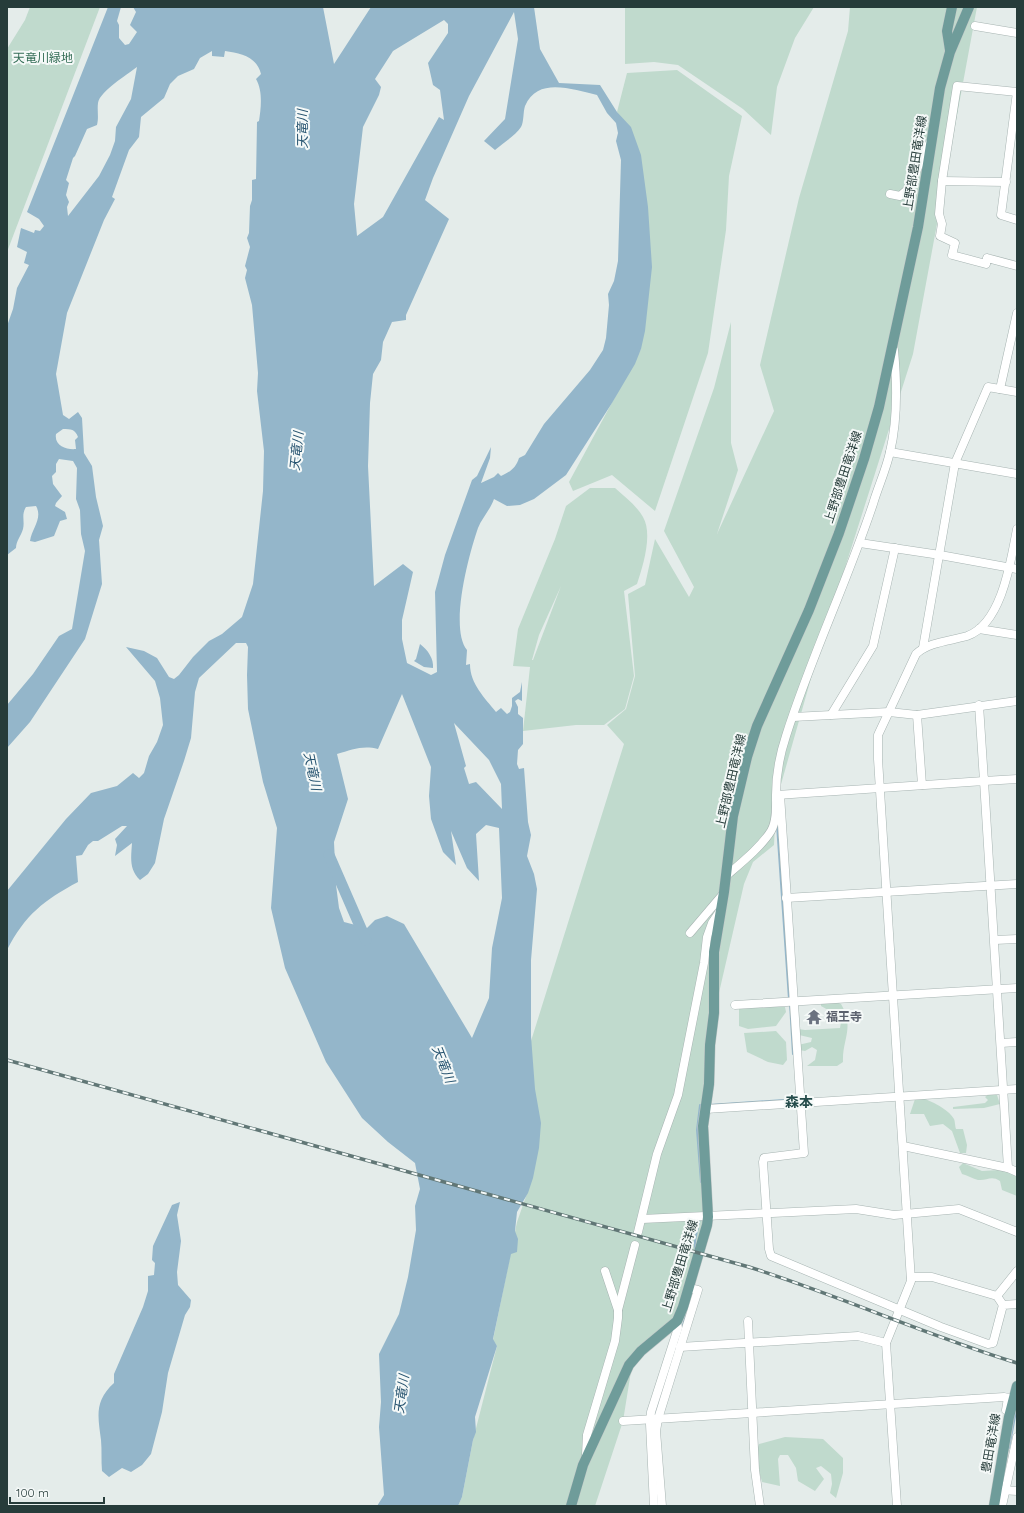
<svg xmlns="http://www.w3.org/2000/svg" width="1024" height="1513" viewBox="0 0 1024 1513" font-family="Quicksand,'Noto Sans JP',sans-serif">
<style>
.green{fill:#c0dacd;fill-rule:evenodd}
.water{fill:#94b6ca;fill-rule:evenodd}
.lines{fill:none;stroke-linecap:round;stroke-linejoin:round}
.stream{stroke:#94b6ca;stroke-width:2}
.river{stroke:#94b6ca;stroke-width:11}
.minor-casing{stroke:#a7b4b2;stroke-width:9}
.major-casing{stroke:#c2c8c8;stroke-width:11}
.minor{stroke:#fff;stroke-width:8}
.major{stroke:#6f9c9a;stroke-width:10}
.rail-casing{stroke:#617776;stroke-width:3.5}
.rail{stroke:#f5f9f8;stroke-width:2;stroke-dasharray:6;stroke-linecap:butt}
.labels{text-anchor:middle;stroke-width:4;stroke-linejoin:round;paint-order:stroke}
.park-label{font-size:12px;fill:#356e57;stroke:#f5f9f8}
.street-label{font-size:12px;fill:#263c3a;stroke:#f5f9f8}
.worship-label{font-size:12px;font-weight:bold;fill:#5b616d;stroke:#f5f9f8;text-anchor:start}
.water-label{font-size:13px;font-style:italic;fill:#275470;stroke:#f5f9f8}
.quarter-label{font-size:14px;font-weight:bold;fill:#244b4a;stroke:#f5f9f8}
</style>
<rect width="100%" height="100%" fill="#e4ecea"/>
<g class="green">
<polygon points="30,7 100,7 7,252 7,49 25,20"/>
<polygon points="625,7 814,7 795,38 777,87 771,135 743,109 678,65 654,62 625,64"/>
<polygon points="850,7 977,7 913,354 821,643 776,802 774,845 753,862 744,884 713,1019 704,1132 705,1232 674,1323 633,1359 623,1421 595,1506 458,1506 462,1497 473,1440 497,1346 493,1340 517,1222 530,1185 531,1041 624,744 607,725 626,709 635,676 628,594 645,585 655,539 689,597 694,587 664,531 714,388 731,322 731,443 738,470 717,534 774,411 760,365 799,198 848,31"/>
<polygon points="677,70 742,116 729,176 726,230 708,353 655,511 612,475 573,491 569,482 641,349 621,118 617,112 627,73"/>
<path d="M590,488H615C624,496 636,505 643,517C653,534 643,566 637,584L624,591L634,676L625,709L604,725H576L523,731L530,667L513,666L518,629L555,539L566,506ZM561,586L533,660H532L539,635Z"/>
<path d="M834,1001L841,1004C855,1028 842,1039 843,1062L837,1066H807L815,1060L817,1050L812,1047L805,1051L799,1050L798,1045L811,1042L812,1038L799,1035L798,1029L805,1030L840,1028L842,1016L837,1015L821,1006V1004Z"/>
<polygon points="739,1007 785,1007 786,1012 776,1026 748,1029 739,1026"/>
<polygon points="776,1031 786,1042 787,1060 783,1065 768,1062 747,1052 744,1033"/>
<polygon points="989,1094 997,1095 1000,1104 984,1108 953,1109 953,1107 985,1103 988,1100 985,1097"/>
<path d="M916,1096C927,1099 948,1108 954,1119C955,1121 955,1126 956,1129H963L967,1145L966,1153H960L952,1131L943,1124L930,1126L924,1114H910Z"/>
<path d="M963,1163L982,1171L998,1170L1017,1173V1196L1002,1190L1000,1181C991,1175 987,1181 978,1180C973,1179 967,1175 962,1174L959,1167Z"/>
<polygon points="785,1437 823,1439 843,1458 843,1473 836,1498 830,1493 832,1484 831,1474 821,1466 816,1468 824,1479 815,1491 798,1481 796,1468 788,1455 780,1455 778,1459 780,1486 762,1482 755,1457 759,1444"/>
</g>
<g class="water">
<path d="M108,7H121L117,21L119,25V38L125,45L129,44L137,32L130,25L136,12L133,7H323L334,64L371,7H534L540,49L559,83L600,85L617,112L631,127L641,155L648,207L652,267L645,331L641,349L635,364L612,403L566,475L534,499L520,505L507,506L494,499C490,510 482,518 478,528C469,554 449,628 467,650L466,665L470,664C470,684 485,698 496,712L501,708L507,714L510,712L512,706V698L520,692L522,682V701L518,699L515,701L518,707V714L523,718V744L518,750L517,764L519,769L524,768L528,822L531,835L527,856L534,874L537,889L531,960V1036L535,1089L541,1123L539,1148L533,1178L528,1193L517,1212L515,1231L518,1239L517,1252L511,1254L493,1339L497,1346L475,1417L476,1432L473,1440L462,1497L458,1506H377L384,1495L379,1427L381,1402L379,1354L399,1314L408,1277L416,1230L415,1206L420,1189L415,1163L388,1142L362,1118L326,1062L285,968L271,908L277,828L263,782L248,709L247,675L248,647L246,643H236L199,678L195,692L191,738L184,761L164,819L155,863L148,874L140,880C129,869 131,858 132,843L115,856L117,845L115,839L127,826H122L98,841H93L88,845L82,855L76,856L78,882C44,900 25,915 7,950V891L66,819L91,793L117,786L133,773L139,778L144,773L149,756L157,742L163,725L160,698L155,681L126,647L144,651L157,658L169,677L174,679L179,675L193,657L209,641L222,634L242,617L253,584L263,491L264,451L257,391L258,373L252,305L245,278L247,270L245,266L250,247L247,238L249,233L250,206L252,200V180L256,179L257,122L259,121C261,108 263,91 256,79L261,74C257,57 241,53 225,51L224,57L212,56V51L200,58L194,69L178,76L170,84L164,98L141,117L139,137L129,150L112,197L115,199L104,220L67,313L56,374L63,415L69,419L78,412L82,418L84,453L92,466L96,497L103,526L99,540L102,584L85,639L30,722L7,748V705L33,674L59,636L72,629L85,551L81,534L80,510L76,499L77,468L73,461L59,459L56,464V472L52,476L53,484L62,496L56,503L55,506L65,512L67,519L60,521L54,536L35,542L30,541C32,528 43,518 36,506L26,507C21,515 25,521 23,529C21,536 16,541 16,548L7,555V326L13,309L17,288L29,265L24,263L27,252L17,247L21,228L34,233L35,230L40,231L44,226L39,219L27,212ZM514,12L518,39L505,119L484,141L495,150C503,143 515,136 521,127C524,122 523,112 525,106C538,76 573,90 597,95L607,113L616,123L618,133L616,141L621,160L618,261L614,281L608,294L609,305L606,338L603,350L590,370L544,424L525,455L519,458C516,468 510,472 501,476L498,473L494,477L481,483L490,458L491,447L477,476L472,480L445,555L435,592L437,672L431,675L407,663L402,639V620L413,572L403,564L374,586L368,466L370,403L373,374L381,360L383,342L392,322L406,320V315L449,219L425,200L433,178L469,96ZM444,20L448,24V33L428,63L433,85L440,90L444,120L439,117L383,217L357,236L354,204L363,127L379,95L381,87L375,79L393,51ZM137,67L131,99L116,127L115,141L110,155L99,176L68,216L67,207L69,202L66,195L69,183L66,180L73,158L75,156L87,129L97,125C99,117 97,111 98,103C100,91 127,75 137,67ZM63,429C71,429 75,429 78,437L75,440L76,449C67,450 54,446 56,434ZM402,694L431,767L429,796L431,819L443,852L456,865L451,831L467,868L479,881L476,834L486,825L499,828L502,898L492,948L489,998L472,1038L404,924L387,916L375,920L367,928L344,922L339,908L336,885L334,842L348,799L337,754C352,750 362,745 378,749ZM454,723L489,760L501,784L502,809L476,782L469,784L464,768L466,766Z"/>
<path d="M420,644C428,650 434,659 433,668L424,667L414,661L416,659Z"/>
<path d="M180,1202L177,1215L181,1241L177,1272L178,1285L191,1300L190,1307L185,1315L168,1373L162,1412L151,1454L142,1465L131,1472L122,1468L109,1477L102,1471C101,1461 102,1450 101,1440C98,1417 94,1401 114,1383V1374L143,1307L148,1291V1276L154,1275L155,1263L152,1260L153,1246L172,1205Z"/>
</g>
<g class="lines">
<g class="stream">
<polyline points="777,825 789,999"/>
<polyline points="790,1003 793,1054"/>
<polyline points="709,1105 784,1100"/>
<polyline points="701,1182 697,1130 700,1105 702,1105"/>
<polyline points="695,1249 695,1240 700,1218"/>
<polyline points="682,1329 687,1310"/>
<polyline points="655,1417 675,1350"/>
<polyline points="1009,1448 1017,1406"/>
</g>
<polyline class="river" points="329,855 366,940"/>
<defs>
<g id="minor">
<polyline points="975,26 1017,33"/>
<polyline points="1017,92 957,86 942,181 939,214 942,224 940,236 955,243 952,255 986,264 987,258 1017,266"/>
<polyline points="1017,92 1001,215 1017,220"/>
<polyline points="942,181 1006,182"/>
<polyline points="890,194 900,196 907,190 929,144"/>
<polyline points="1000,389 1017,313"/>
<polyline points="890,452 1017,474"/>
<polyline points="860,543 940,555 1017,569"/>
<polyline points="979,629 1017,635"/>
<polyline points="923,648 955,463 988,387 1017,392"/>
<polyline points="979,705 984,781 1017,779"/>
<polyline points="831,715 873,646 895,548"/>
<polyline points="917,715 922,785"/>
<polyline points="793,717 889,712 917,715 1017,701"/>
<polyline points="777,795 984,781 1008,1168"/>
<polyline points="780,795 804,1153 764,1158 763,1162 769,1249 771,1256 941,1327 988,1344 993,1343 1003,1305 1017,1304"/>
<path d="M726,876C741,863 761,847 771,831C777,821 776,806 776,795C776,776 780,754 786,736C811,657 847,582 873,504C878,487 886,470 890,452C898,419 897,383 894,350"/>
<polyline points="786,898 1017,884"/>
<polyline points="690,933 724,893"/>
<polyline points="995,940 1017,939"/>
<polyline points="735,1005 1017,988"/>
<polyline points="1001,1043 1017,1042"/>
<polyline points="706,1109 1017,1089"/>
<polyline points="903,1146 1008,1168 1017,1172"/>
<polyline points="642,1219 856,1209 894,1215 959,1209 1017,1232"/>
<polyline points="638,1232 657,1154 678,1095 704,963 707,937 712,923 720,911"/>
<polyline points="911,1277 932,1277 997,1296 1003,1305"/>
<polyline points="997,1296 1017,1271"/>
<polyline points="618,1310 635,1245"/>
<polyline points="748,1321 755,1470 760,1506"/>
<polyline points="680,1347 858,1336 886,1343"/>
<polyline points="623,1421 1004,1397 1008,1398 1006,1410"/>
<polyline points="586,1455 587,1435 615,1341 618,1318 618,1310 605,1271"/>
<polyline points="1001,1490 1017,1491"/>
<polyline points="654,1506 650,1424 651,1412 678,1328 677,1321"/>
<polyline points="662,1506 656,1431 658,1419 698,1290 689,1288"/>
<path d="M897,1506L886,1343L911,1281L878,759V735L916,654C929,642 950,641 967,636C1002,624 1011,560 1017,529"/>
<polyline points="1002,1506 1017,1437"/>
</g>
<g id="major">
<polyline points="950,50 947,31 952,7"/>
<polyline points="571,1506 583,1465 629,1365 641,1351 677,1321 683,1307 707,1225 708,1217 703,1126 709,1084 710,1045 714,1013 714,952 724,892 733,816 747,757 757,726 809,610 839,533 864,459 879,407 918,227 940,88 950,52 969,7"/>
<polyline points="994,1506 1009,1417 1017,1386"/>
</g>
</defs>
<use href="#minor" class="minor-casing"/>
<use href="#major" class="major-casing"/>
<use href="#minor" class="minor"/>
<use href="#major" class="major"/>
<defs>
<path id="rail" d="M7,1060L749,1267C840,1296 926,1335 1017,1363"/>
</defs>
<use href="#rail" class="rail-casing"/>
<use href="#rail" class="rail"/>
</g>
<defs>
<symbol id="temple-bare" viewBox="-9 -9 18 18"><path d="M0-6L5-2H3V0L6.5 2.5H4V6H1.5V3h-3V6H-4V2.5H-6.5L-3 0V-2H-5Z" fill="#6b7280" stroke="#f5f9f8" stroke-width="2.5" paint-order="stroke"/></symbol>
</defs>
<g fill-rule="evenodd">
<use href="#temple-bare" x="803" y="1006" width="22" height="22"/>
</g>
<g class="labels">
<g class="park-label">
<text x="43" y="62">天竜川緑地</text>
</g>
<g class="street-label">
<text transform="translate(915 163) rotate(-81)" y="4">上野部豊田竜洋線</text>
<text transform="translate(843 477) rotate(-72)" y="4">上野部豊田竜洋線</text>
<text transform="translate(731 781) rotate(-77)" y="4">上野部豊田竜洋線</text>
<text transform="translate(680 1266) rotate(-73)" y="4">上野部豊田竜洋線</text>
<text transform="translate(991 1443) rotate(-80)" y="4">豊田竜洋線</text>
</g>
<g class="worship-label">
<text x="826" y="1021">福王寺</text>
</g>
<g class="water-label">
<text transform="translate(302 129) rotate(-90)" y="5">天竜川</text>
<text transform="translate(296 451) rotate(-84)" y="5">天竜川</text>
<text transform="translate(313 771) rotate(78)" y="5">天竜川</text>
<text transform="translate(444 1064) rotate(68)" y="5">天竜川</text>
<text transform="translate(401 1394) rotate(-82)" y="5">天竜川</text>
</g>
<g class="quarter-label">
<text x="799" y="1107">森本</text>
</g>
</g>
<rect width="1024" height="1513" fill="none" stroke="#263c3a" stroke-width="16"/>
<path d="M10 1497v6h94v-6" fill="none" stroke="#263c3a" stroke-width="2"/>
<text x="16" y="1497" font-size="12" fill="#263c3a" stroke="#f5f9f8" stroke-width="3" paint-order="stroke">100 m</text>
</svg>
